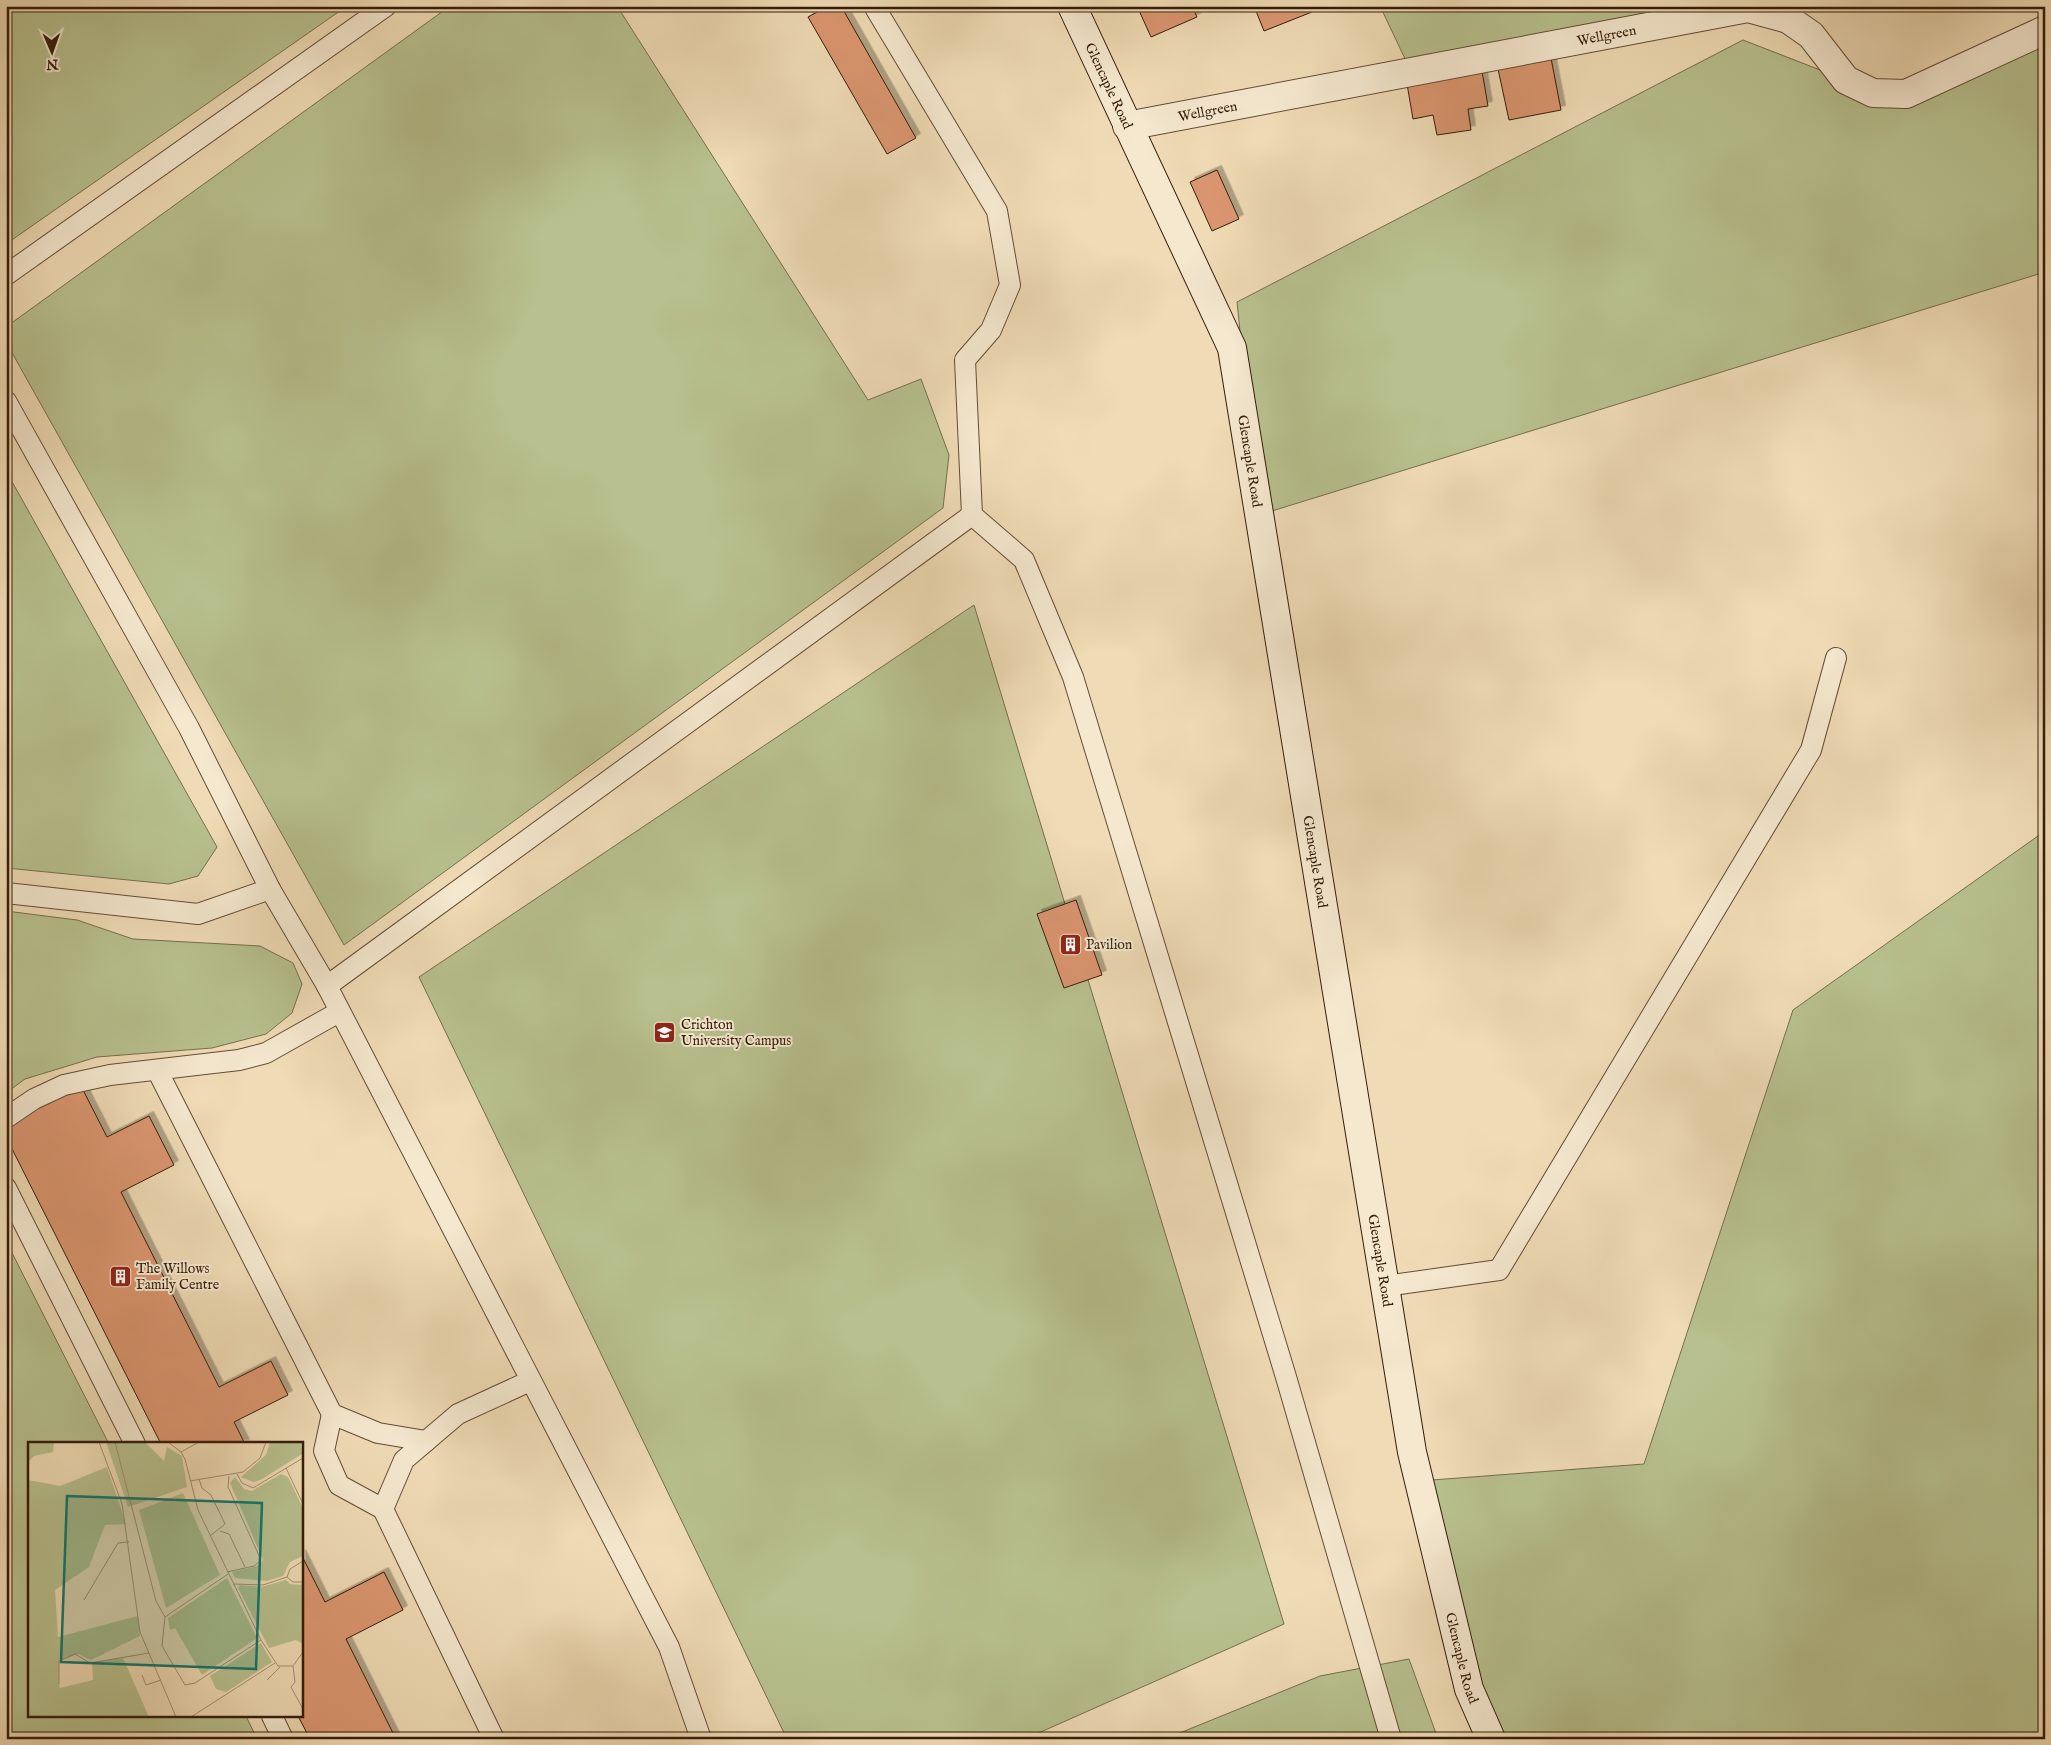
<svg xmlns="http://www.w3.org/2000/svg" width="2051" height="1745" viewBox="0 0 2051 1745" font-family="'IM FELL English',serif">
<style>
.green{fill:#b7c08e;stroke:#766e4c}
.building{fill:#da9670;stroke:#351c0a;filter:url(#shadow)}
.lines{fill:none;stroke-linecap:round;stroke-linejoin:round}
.lane-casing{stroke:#644c35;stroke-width:22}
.street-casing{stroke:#644c35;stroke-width:30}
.secondary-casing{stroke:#351c0a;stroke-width:30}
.lane{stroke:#f5e8cf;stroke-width:20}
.street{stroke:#f5e8cf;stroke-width:28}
.secondary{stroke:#f5e8cf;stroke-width:28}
.labels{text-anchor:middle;stroke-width:4;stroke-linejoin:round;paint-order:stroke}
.street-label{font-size:14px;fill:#351c0a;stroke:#f5e8cf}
.poi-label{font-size:14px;fill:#351c0a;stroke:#f5e8cf;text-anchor:start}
.inset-road{fill:none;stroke:#a58f71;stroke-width:1}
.view{fill:#0f766e;fill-opacity:0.15;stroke:#0f766e;stroke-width:2.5}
.inset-edge{fill:none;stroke:#351c0a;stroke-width:2.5}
</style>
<defs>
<filter id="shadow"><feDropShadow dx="4.5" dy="-4.5" stdDeviation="0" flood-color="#0004"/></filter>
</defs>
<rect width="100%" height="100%" fill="#efdbb5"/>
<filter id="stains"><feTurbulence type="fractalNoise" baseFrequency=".004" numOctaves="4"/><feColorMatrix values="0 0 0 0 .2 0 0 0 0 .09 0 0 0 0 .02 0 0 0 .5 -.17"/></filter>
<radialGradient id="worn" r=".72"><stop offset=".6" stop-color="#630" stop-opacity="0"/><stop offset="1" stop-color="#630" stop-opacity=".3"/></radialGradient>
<g class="green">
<polygon points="6,6 347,6 6,244"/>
<polygon points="450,6 617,6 868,400 921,379 949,455 943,508 344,945 6,342 6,327"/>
<polygon points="1380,6 1727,6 1408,65"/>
<polygon points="2045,30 2045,272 1259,515 1237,302 1743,40 1846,80 1873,93"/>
<polygon points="6,471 217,847 198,876 169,884 6,868"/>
<polygon points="974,605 1284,1624 1025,1739 787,1739 419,977"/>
<polygon points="2045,831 2045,1739 1491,1739 1419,1481 1644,1464 1793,1010"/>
<polygon points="6,911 77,920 133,939 260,946 293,963 302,984 292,1013 266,1034 212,1048 97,1057 25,1079 6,1093"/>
<polygon points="6,1241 109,1444 29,1444 29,1716 246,1716 257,1739 6,1739"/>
<polygon points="1409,1659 1438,1739 1165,1739 1320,1676"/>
</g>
<g class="building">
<polygon points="828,6 841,6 916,138 887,154 808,17"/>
<polygon points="1137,6 1192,6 1197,17 1151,37"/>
<polygon points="1254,6 1327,6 1264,31"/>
<polygon points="1551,58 1561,110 1509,120 1498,69"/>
<polygon points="1482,71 1488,106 1468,109 1471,130 1437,135 1433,115 1413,119 1407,84"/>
<polygon points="1217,170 1239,219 1212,231 1190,182"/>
<polygon points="1076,900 1102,975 1064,988 1037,914"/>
<polygon points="81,1086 107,1137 149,1116 174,1165 121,1192 219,1387 271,1361 288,1395 234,1422 245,1444 161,1444 6,1137 6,1124"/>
<polygon points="301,1554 325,1602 384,1572 403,1610 346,1639 396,1739 310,1739 298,1716 301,1716"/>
</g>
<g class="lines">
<defs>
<g id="lane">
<polyline points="874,6 997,211 1010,285 991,330 965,360 972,515 1024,560 1073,677 1286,1377 1391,1739"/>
<polyline points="6,275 386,6"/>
<polyline points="6,401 189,728 270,889 327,986 669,1647 701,1739"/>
<polyline points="6,893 198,914 270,889"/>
<polyline points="327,986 972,515"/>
<polyline points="157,1070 332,1414 378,1433 426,1441"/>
<polyline points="6,1118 34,1099 64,1085 110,1075 239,1060 266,1053 339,1012"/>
<polyline points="6,1188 135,1444"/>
<polyline points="1385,1286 1499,1270 1811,750 1836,658"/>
<polyline points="332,1414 324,1451 339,1485 383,1509"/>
<polyline points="272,1716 283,1739"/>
<polyline points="494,1739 383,1509 404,1460 458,1414 530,1381"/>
</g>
<g id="street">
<path id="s1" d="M1127,126L1748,8L1788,19L1811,35L1846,80L1873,93L1906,94L2045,30"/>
</g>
<g id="secondary">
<path id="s2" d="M1072,6L1232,348L1412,1452L1469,1689L1491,1739"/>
</g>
</defs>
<use href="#lane" class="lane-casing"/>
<use href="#street" class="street-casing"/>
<use href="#secondary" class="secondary-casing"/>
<use href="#lane" class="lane"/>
<use href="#street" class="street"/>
<use href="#secondary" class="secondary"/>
</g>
<defs>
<symbol id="building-square" viewBox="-11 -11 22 22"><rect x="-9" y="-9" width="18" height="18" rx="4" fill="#8f2418" stroke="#f5e8cf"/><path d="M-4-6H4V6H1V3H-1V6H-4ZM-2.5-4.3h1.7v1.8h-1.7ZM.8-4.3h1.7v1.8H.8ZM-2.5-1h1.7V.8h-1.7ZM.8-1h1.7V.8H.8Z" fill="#fff"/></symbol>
<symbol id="university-square" viewBox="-11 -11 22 22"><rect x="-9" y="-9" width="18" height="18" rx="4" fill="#8f2418" stroke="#f5e8cf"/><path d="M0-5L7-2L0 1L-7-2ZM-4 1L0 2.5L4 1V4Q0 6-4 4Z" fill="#fff"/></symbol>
</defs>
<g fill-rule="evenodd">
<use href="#building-square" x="1058" y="932" width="25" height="25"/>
<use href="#university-square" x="652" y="1020" width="25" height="25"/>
<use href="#building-square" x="108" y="1264" width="25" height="25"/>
</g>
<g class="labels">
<g class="street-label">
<text dy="5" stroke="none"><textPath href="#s1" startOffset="488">Wellgreen</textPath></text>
<text dy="5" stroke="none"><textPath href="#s2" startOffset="88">Glencaple Road</textPath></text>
<text dy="5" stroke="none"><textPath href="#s1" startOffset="82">Wellgreen</textPath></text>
<text dy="5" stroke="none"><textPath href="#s2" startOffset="492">Glencaple Road</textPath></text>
<text dy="5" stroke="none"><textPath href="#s2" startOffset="898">Glencaple Road</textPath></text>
<text dy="5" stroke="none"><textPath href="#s2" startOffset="1302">Glencaple Road</textPath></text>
<text dy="5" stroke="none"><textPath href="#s2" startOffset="1708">Glencaple Road</textPath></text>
</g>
<g class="poi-label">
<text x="1086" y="949">Pavilion</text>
<text x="681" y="1029">Crichton<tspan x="681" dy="16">University Campus</tspan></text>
<text x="136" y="1273">The Willows<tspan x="136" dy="16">Family Centre</tspan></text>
</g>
</g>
<g transform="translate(28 1442)">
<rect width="275" height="275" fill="#efdbb5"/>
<path d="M0,0H26L25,10L6,14L0,20ZM78,0H117L136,19L139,5L154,14L159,45L100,65ZM242,0H273L274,12L234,37L226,40L213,35L238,13ZM79,25L98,82L77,83L61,125L27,148L30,195L110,174L112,194L63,218L50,212L31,219V242L32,246L65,238L64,220L95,216L121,275H0V38L32,44ZM253,32L260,35L275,66V114L262,120L255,134L239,139L207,136L204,130L229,124L235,118L202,41L207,35L216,47L224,49ZM155,51L192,133L138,166L111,68ZM199,136L229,196L174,233L147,186L142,188L140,176ZM258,138L262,142L275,143V202L268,198L241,206L210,146L212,143L233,145ZM233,201L244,220L198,250L188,247L182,234Z" fill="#b7c08e"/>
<path class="inset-road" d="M71,0L94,62L112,190L148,275M87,0L128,159L137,175L134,204L157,243L167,241L233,198M140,0L153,10L157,17L170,68L233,198L250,224H265M153,10L171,0M258,26L275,62M209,32L214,41L225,46L275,16M171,37L174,46L183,53L197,82L182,94M162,39L215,30L232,16L238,0M192,89L201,92L217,125M275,119L262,127L259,135L265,140H275M199,130L226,124L233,118L200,45L201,34M205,142L235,143L259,135M56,158L90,101L101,100M137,175L200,132M275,210L265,224L267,240L263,245L275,267M114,233L118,243L133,238M239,238L252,225M31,242V219L47,212L62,221L121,211M163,275L247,221"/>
<path class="view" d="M39,54L234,61L228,227L33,220Z"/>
<rect width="275" height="275" class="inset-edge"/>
</g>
<rect width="2051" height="1745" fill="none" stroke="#efdbb5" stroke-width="25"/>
<rect x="8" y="8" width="2036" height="1730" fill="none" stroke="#351c0a" stroke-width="2.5"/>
<rect x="12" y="12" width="2026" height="1720" fill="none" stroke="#351c0a"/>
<g transform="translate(52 52) rotate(178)" stroke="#f5e8cf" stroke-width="4" paint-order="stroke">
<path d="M0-4L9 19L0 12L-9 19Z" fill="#351c0a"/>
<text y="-8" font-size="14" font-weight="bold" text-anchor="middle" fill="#351c0a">N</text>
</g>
<rect width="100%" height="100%" filter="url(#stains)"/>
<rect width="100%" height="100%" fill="url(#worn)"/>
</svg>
